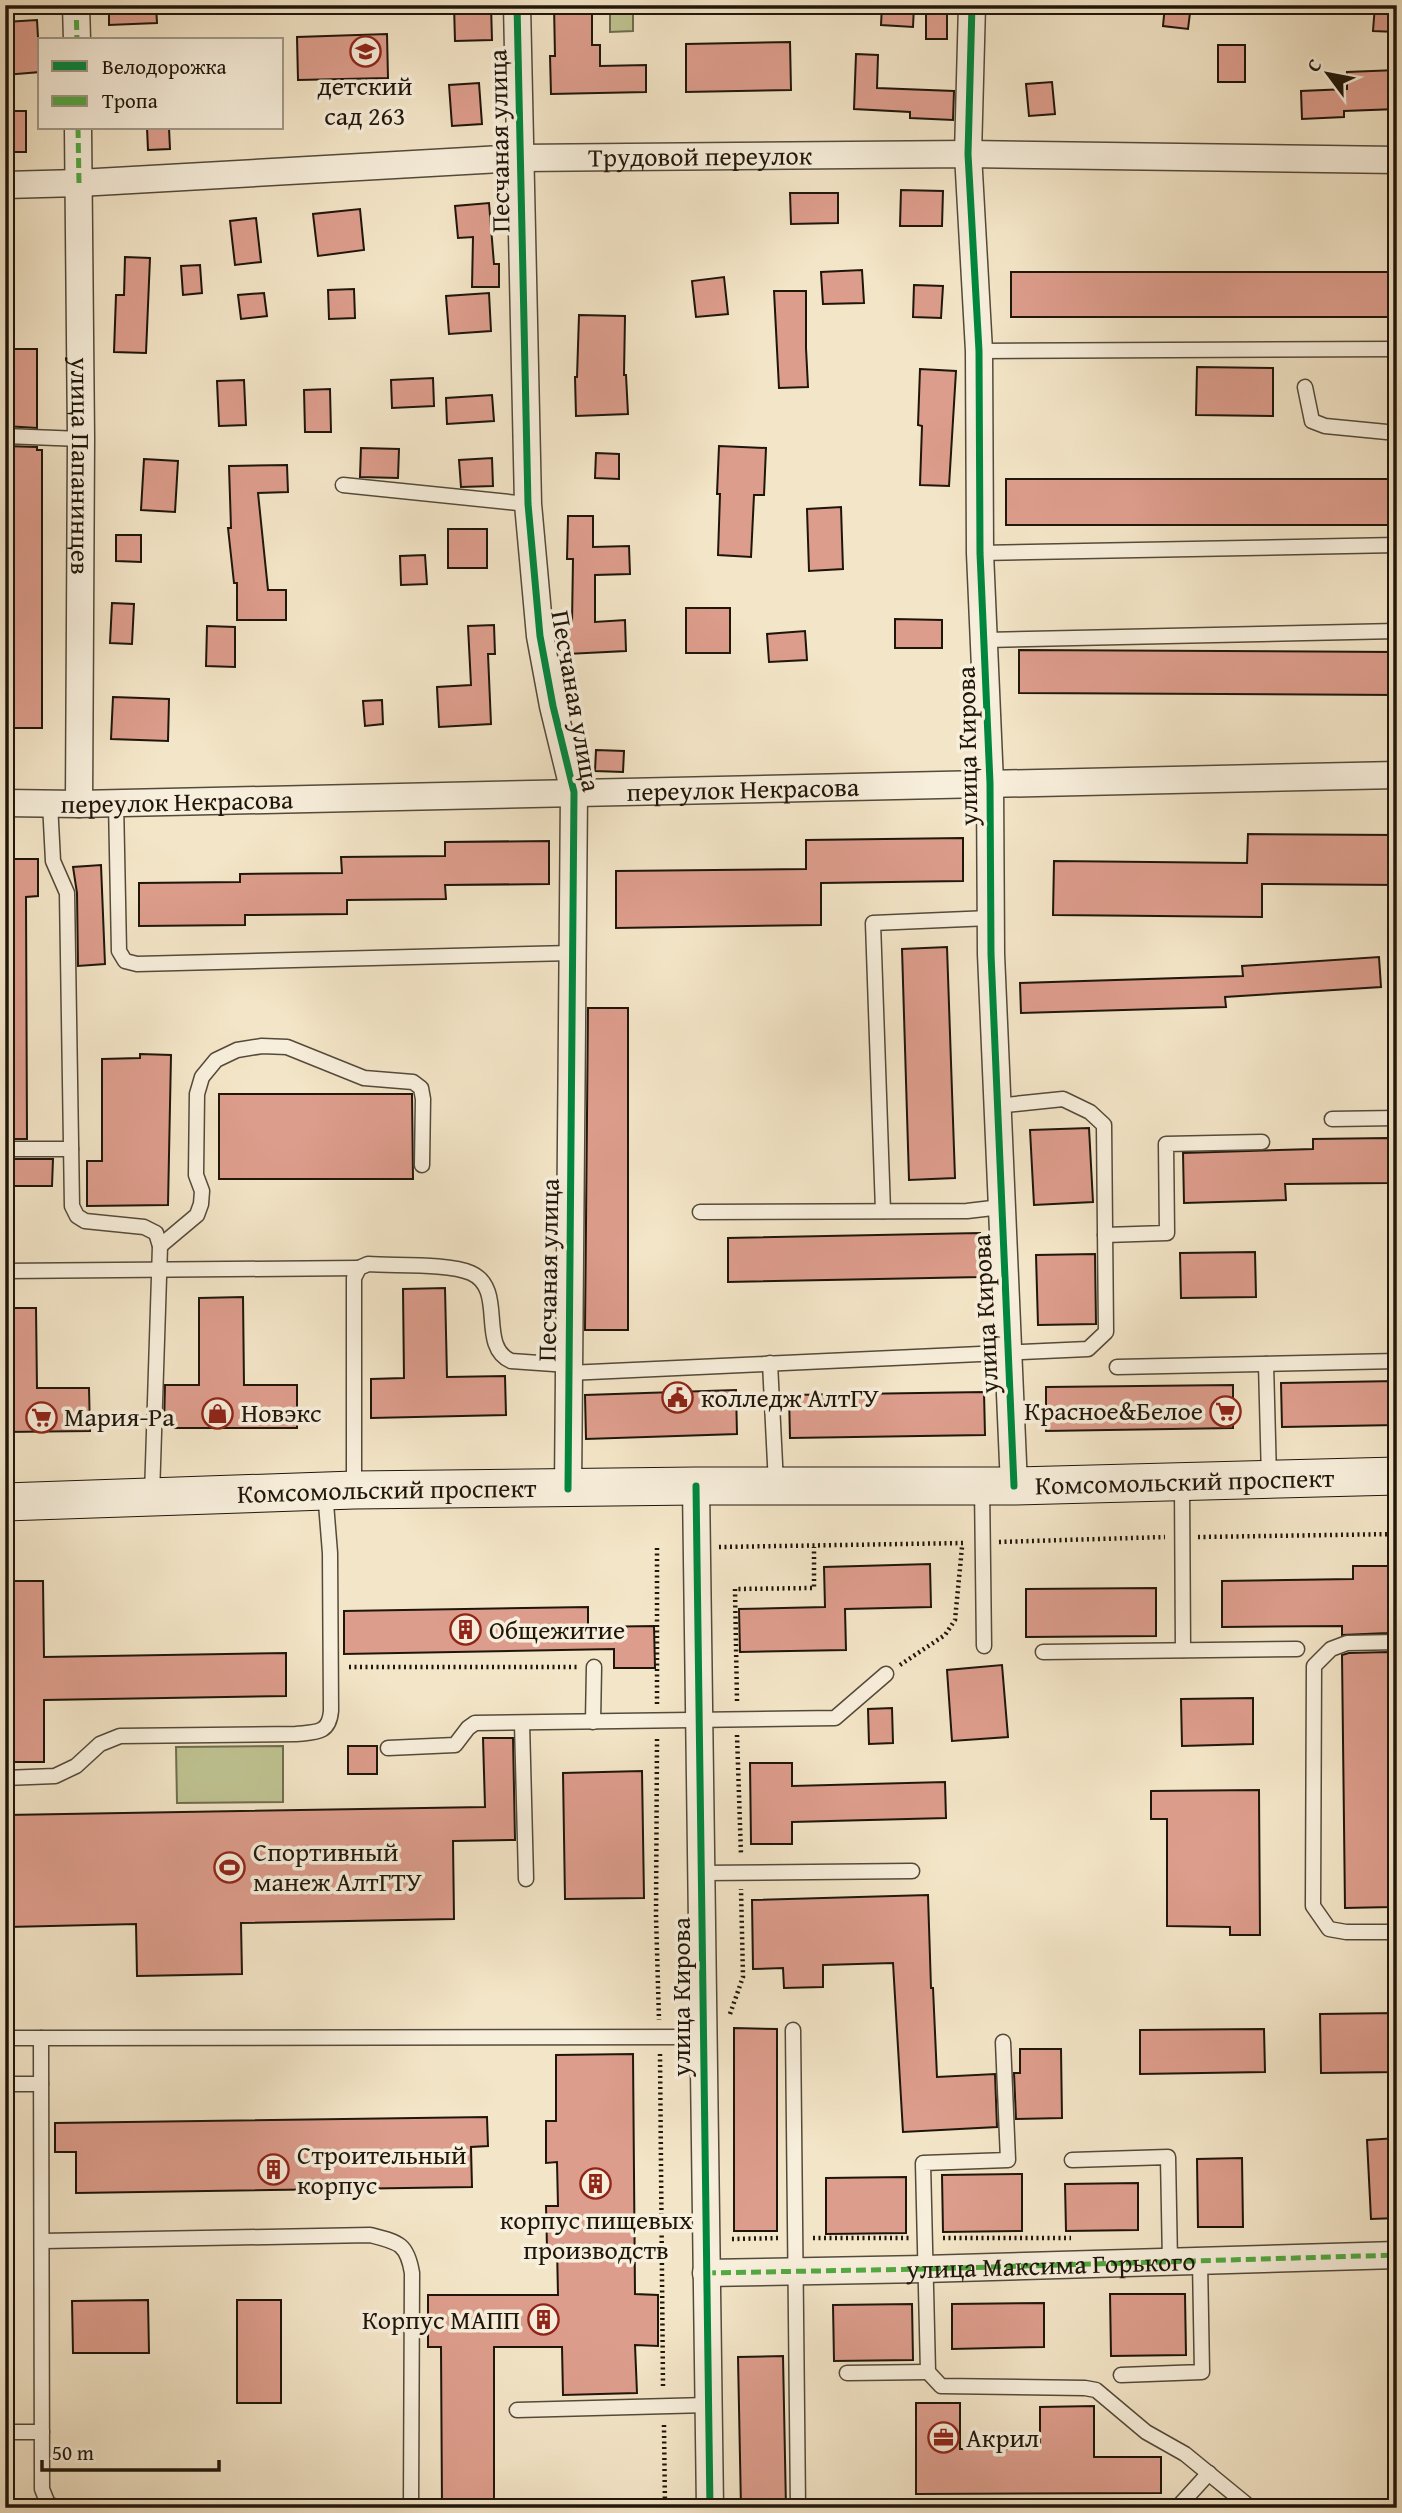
<svg xmlns="http://www.w3.org/2000/svg" width="1402" height="2513" viewBox="0 0 1402 2513" font-family="'Gentium Book Plus',serif">
<style>
.green{fill:#bfc392;stroke:#6f6c4e;stroke-width:2}
.building{fill:#dd9d8c;stroke:#1f160b;stroke-width:2}
.lines{fill:none;stroke-linecap:round;stroke-linejoin:round}
.lane-casing{stroke:#544a3a;stroke-width:17}
.street-casing{stroke:#544a3a;stroke-width:29}
.secondary-casing{stroke:#1f160b;stroke-width:39}
.path{stroke:#1f160b;stroke-width:4.5;stroke-dasharray:2 3.5;stroke-linecap:butt}
.lane{stroke:#f7eedb;stroke-width:14}
.street{stroke:#f7eedb;stroke-width:26}
.secondary{stroke:#f7eedb;stroke-width:37}
.quiet{stroke:#52a941;stroke-width:5;stroke-dasharray:10 5;stroke-linecap:butt}
.cycleway-casing{stroke:#f7eedb;stroke-width:11}
.cycleway{stroke:#00873e;stroke-width:7}
.labels{text-anchor:middle;stroke-width:7;stroke-linejoin:round;paint-order:stroke}
.poi-label{font-size:26px;fill:#1f160b;stroke:#f7eedb;text-anchor:start}
.street-label{font-size:26px;fill:#1f160b;stroke:#f7eedb}
</style>
<rect width="100%" height="100%" fill="#f3e5c7"/>
<filter id="stains"><feTurbulence type="fractalNoise" baseFrequency=".00286" numOctaves="4"/><feColorMatrix values="0 0 0 0 .2 0 0 0 0 .09 0 0 0 0 .02 0 0 0 .5 -.17"/></filter>
<radialGradient id="worn" r=".72"><stop offset=".6" stop-color="#630" stop-opacity="0"/><stop offset="1" stop-color="#630" stop-opacity=".3"/></radialGradient>
<g class="green">
<polygon points="610,5 633,5 633,31 610,32"/>
<polygon points="283,1746 283,1802 177,1803 176,1747"/>
</g>
<g class="building">
<polygon points="109,5 156,5 157,23 109,25"/>
<polygon points="454,5 491,5 492,40 455,41"/>
<polygon points="554,5 592,5 592,45 600,45 600,66 646,65 646,92 551,94 550,56 555,56"/>
<polygon points="882,5 914,5 913,27 881,25"/>
<polygon points="1165,5 1191,5 1188,29 1163,26"/>
<polygon points="1375,5 1397,5 1397,32 1373,31"/>
<rect x="926" y="13" width="21" height="26"/>
<polygon points="37,20 40,72 5,75 5,22"/>
<polygon points="387,34 388,78 298,80 297,37"/>
<polygon points="790,42 791,90 686,92 686,44"/>
<rect x="1218" y="45" width="27" height="37"/>
<polygon points="856,54 878,55 877,88 954,91 953,120 910,118 910,112 854,109"/>
<polygon points="1397,70 1397,109 1344,111 1344,117 1302,119 1301,91 1347,89 1347,72"/>
<polygon points="1052,82 1055,114 1029,116 1026,84"/>
<polygon points="479,83 482,124 452,126 449,85"/>
<rect x="5" y="111" width="21" height="41"/>
<polygon points="147,128 169,128 170,149 148,150"/>
<polygon points="901,190 943,191 942,226 900,226"/>
<polygon points="790,193 838,193 838,223 791,224"/>
<polygon points="489,203 494,264 499,264 499,287 472,287 473,237 458,238 455,206"/>
<polygon points="360,209 364,250 318,256 313,214"/>
<polygon points="256,218 261,262 235,265 230,221"/>
<polygon points="125,257 150,258 146,353 114,352 116,295 124,295"/>
<polygon points="200,265 202,293 183,295 181,266"/>
<polygon points="862,270 864,303 823,304 821,272"/>
<rect x="1011" y="272" width="386" height="45"/>
<polygon points="724,277 728,314 696,317 692,281"/>
<polygon points="914,285 943,286 941,318 913,317"/>
<polygon points="354,289 355,318 329,319 328,290"/>
<polygon points="774,291 806,291 806,348 808,387 779,388"/>
<polygon points="264,293 267,316 241,319 238,295"/>
<polygon points="489,293 491,331 449,334 446,296"/>
<polygon points="579,315 625,316 624,375 626,375 628,414 576,416 575,377 577,377"/>
<polygon points="5,349 37,349 37,428 5,426"/>
<polygon points="1197,367 1273,368 1273,416 1196,415"/>
<polygon points="920,369 956,371 949,486 920,485 922,426 918,425"/>
<polygon points="433,378 434,406 392,408 391,380"/>
<polygon points="244,380 246,425 219,426 217,381"/>
<polygon points="330,389 331,432 305,432 304,390"/>
<polygon points="492,395 494,421 447,424 446,398"/>
<polygon points="5,446 37,447 37,450 42,450 42,728 5,728"/>
<polygon points="719,446 766,448 764,495 754,495 751,557 718,555 720,494 717,494"/>
<polygon points="361,448 399,449 398,478 360,477"/>
<polygon points="596,453 619,454 619,479 595,478"/>
<polygon points="492,458 493,486 461,487 459,460"/>
<polygon points="144,459 178,461 175,512 141,510"/>
<polygon points="287,465 288,492 258,493 268,590 286,590 286,620 237,620 237,583 234,583 228,528 231,528 229,466"/>
<rect x="1006" y="479" width="391" height="46"/>
<polygon points="841,507 843,569 809,571 807,509"/>
<polygon points="568,516 593,516 593,547 629,546 630,574 595,575 595,622 625,620 626,651 567,654 565,623 572,623 573,559 567,559"/>
<rect x="448" y="529" width="39" height="39"/>
<polygon points="116,535 141,535 141,562 116,561"/>
<polygon points="425,555 427,584 401,585 400,556"/>
<polygon points="112,603 134,604 132,644 110,643"/>
<rect x="686" y="608" width="44" height="45"/>
<polygon points="895,619 942,620 942,648 895,648"/>
<polygon points="494,625 495,654 488,654 491,724 439,727 437,687 471,685 468,626"/>
<polygon points="207,626 235,627 235,667 206,666"/>
<polygon points="805,631 807,660 769,662 767,634"/>
<polygon points="1019,650 1397,652 1397,695 1019,693"/>
<polygon points="113,697 169,699 168,741 111,739"/>
<polygon points="382,700 383,724 365,726 363,701"/>
<polygon points="596,750 624,751 623,772 595,771"/>
<polygon points="1248,834 1397,835 1397,885 1262,884 1262,917 1053,915 1054,861 1247,863"/>
<polygon points="963,838 963,881 821,883 821,925 616,928 616,871 806,869 806,840"/>
<polygon points="549,841 549,884 445,885 446,899 347,900 347,914 245,915 245,925 139,926 139,883 240,882 240,874 342,873 341,857 445,856 445,842"/>
<polygon points="5,859 38,859 38,896 26,897 27,1139 5,1139"/>
<polygon points="101,865 105,964 78,966 77,893 73,867"/>
<polygon points="947,947 955,1178 909,1180 902,949"/>
<polygon points="1379,957 1381,987 1225,997 1226,1007 1021,1013 1020,983 1243,976 1242,966"/>
<polygon points="588,1008 628,1008 628,1330 585,1330"/>
<polygon points="140,1054 171,1055 168,1205 87,1206 87,1161 102,1161 102,1059 140,1058"/>
<polygon points="219,1094 412,1094 413,1179 219,1179"/>
<polygon points="1089,1128 1093,1202 1034,1205 1030,1130"/>
<polygon points="1388,1138 1388,1183 1285,1184 1286,1200 1184,1203 1183,1153 1313,1149 1313,1139"/>
<polygon points="5,1159 53,1159 52,1186 5,1186"/>
<polygon points="980,1233 981,1277 728,1282 728,1238"/>
<polygon points="1255,1252 1256,1297 1181,1298 1180,1253"/>
<polygon points="1095,1254 1096,1324 1038,1325 1036,1255"/>
<polygon points="445,1288 447,1377 505,1376 506,1415 371,1418 371,1379 404,1378 403,1289"/>
<polygon points="243,1297 244,1385 297,1385 297,1428 164,1428 165,1385 199,1385 199,1298"/>
<polygon points="5,1308 36,1308 37,1388 89,1388 90,1431 5,1432"/>
<polygon points="1397,1381 1397,1425 1282,1427 1281,1383"/>
<polygon points="1233,1385 1233,1428 1046,1431 1046,1387"/>
<polygon points="736,1390 737,1434 586,1439 585,1395"/>
<polygon points="984,1392 985,1435 790,1438 789,1395"/>
<polygon points="930,1564 931,1607 845,1609 846,1650 740,1652 739,1609 825,1607 824,1567"/>
<polygon points="1353,1566 1393,1566 1393,1626 1388,1626 1388,1633 1342,1635 1342,1626 1222,1627 1222,1581 1353,1579"/>
<polygon points="5,1581 43,1581 44,1657 286,1653 286,1696 44,1700 44,1762 5,1762"/>
<polygon points="1156,1588 1156,1636 1026,1637 1026,1589"/>
<polygon points="588,1607 588,1627 654,1626 655,1668 614,1668 614,1649 344,1654 344,1611"/>
<polygon points="1388,1652 1391,1907 1345,1908 1342,1655 1349,1653"/>
<polygon points="1002,1665 1008,1737 952,1741 947,1670"/>
<polygon points="1253,1698 1253,1744 1182,1746 1181,1699"/>
<polygon points="892,1708 893,1743 869,1744 868,1709"/>
<polygon points="483,1738 513,1738 515,1840 453,1841 454,1919 241,1923 242,1974 137,1976 136,1924 8,1927 6,1815 485,1807"/>
<rect x="348" y="1746" width="29" height="28"/>
<polygon points="750,1763 792,1763 792,1786 945,1782 946,1818 792,1822 792,1844 751,1844"/>
<polygon points="642,1771 644,1898 565,1899 563,1773"/>
<polygon points="1259,1790 1260,1935 1230,1935 1230,1927 1167,1926 1167,1819 1151,1819 1151,1791"/>
<polygon points="928,1895 931,1988 933,1988 937,2077 995,2074 997,2127 903,2132 893,1963 823,1965 823,1987 784,1988 783,1968 753,1969 752,1900"/>
<polygon points="1397,2013 1397,2072 1321,2073 1320,2014"/>
<polygon points="734,2028 777,2029 777,2231 734,2231"/>
<polygon points="1264,2029 1265,2072 1140,2074 1140,2030"/>
<polygon points="1020,2049 1061,2049 1062,2118 1016,2119 1014,2073 1020,2073"/>
<polygon points="633,2054 635,2294 658,2295 658,2346 635,2345 637,2393 563,2395 562,2347 494,2347 494,2508 442,2508 441,2347 428,2347 428,2295 558,2295 557,2247 547,2248 546,2206 558,2206 557,2162 546,2163 546,2121 556,2121 556,2055"/>
<polygon points="487,2117 488,2146 471,2147 472,2187 76,2193 76,2152 55,2152 55,2123"/>
<polygon points="1397,2138 1397,2218 1371,2219 1367,2140"/>
<polygon points="1242,2158 1243,2227 1198,2227 1197,2159"/>
<polygon points="1022,2174 1022,2231 943,2232 942,2175"/>
<polygon points="906,2177 906,2233 826,2234 826,2178"/>
<polygon points="1138,2183 1138,2230 1066,2231 1065,2184"/>
<polygon points="1110,2294 1185,2294 1186,2355 1111,2356"/>
<polygon points="148,2300 149,2353 73,2353 72,2301"/>
<rect x="237" y="2300" width="44" height="103"/>
<polygon points="1044,2303 1044,2347 952,2349 952,2304"/>
<polygon points="912,2304 913,2360 834,2361 833,2305"/>
<polygon points="783,2356 786,2508 741,2508 738,2357"/>
<polygon points="916,2403 960,2403 960,2449 1040,2449 1040,2407 1094,2406 1094,2457 1161,2457 1161,2493 916,2494"/>
</g>
<g class="lines">
<defs>
<g id="lane">
<polyline points="979,351 1397,349"/>
<polyline points="1305,387 1312,421 1325,426 1397,433"/>
<polyline points="5,436 81,439"/>
<polyline points="343,485 528,504"/>
<polyline points="980,553 1397,545"/>
<polyline points="986,640 1397,631"/>
<polyline points="116,802 119,951 125,961 137,964 572,953"/>
<polyline points="50,803 53,861 67,893 72,1206 77,1216 85,1221 144,1227 156,1233 160,1246 152,1495"/>
<polyline points="1332,1119 1397,1118"/>
<polyline points="5,1149 71,1149"/>
<polyline points="883,1211 873,923 990,918"/>
<polyline points="700,1212 967,1211 1001,1207"/>
<polyline points="1105,1235 1167,1233 1166,1144 1262,1142"/>
<polyline points="160,1246 197,1215 201,1204 202,1191 196,1175 197,1094 202,1077 216,1060 237,1050 262,1046 287,1047 364,1078 413,1082 421,1088 423,1099 422,1165"/>
<polyline points="5,1271 359,1268"/>
<polyline points="770,1363 776,1484"/>
<polyline points="1266,1364 1269,1478"/>
<polyline points="1117,1367 1397,1361"/>
<polyline points="568,1373 1088,1349 1106,1332 1104,1125 1090,1112 1063,1099 996,1106"/>
<polyline points="1182,1484 1183,1650"/>
<polyline points="982,1486 984,1646"/>
<path d="M354,1489V1278L359,1268L368,1264C394,1266 449,1263 471,1273C507,1289 477,1346 511,1361L568,1365"/>
<polyline points="1397,1642 1347,1643 1331,1649 1314,1666 1313,1906 1329,1929 1346,1932 1397,1932"/>
<polyline points="1043,1652 1297,1649"/>
<polyline points="593,1722 594,1667"/>
<polyline points="522,1723 526,1879"/>
<polyline points="388,1748 455,1745 468,1728 475,1723 835,1718 886,1674"/>
<path d="M5,1778L55,1776L76,1766L100,1744L120,1736L296,1734C316,1732 329,1734 331,1711L330,1553L325,1491"/>
<polyline points="701,1873 912,1871"/>
<polyline points="793,2030 798,2508"/>
<polyline points="5,2038 41,2038"/>
<polyline points="1003,2042 1008,2160 923,2163 928,2372 941,2386 1085,2388 1096,2390 1146,2432 1185,2454 1251,2508"/>
<polyline points="5,2084 41,2084"/>
<polyline points="1072,2160 1168,2157 1170,2262"/>
<path d="M43,2241L370,2235C398,2242 407,2243 412,2273L411,2508"/>
<polyline points="847,2373 928,2372"/>
<polyline points="1121,2375 1202,2372 1200,2261"/>
<polyline points="517,2410 708,2405"/>
<polyline points="5,2432 42,2432"/>
<polyline points="59,2508 48,2504 42,2489 41,2038 702,2037"/>
<polyline points="1177,2508 1209,2473"/>
</g>
<g id="street">
<polyline points="76,5 77,40"/>
<polyline points="517,5 528,504 540,636 553,706 574,792 568,1489"/>
<polyline points="972,5 968,154 979,351 980,553 990,783 991,954 1014,1486"/>
<path id="s1" d="M78,128L81,439L79,804"/>
<path id="s2" d="M5,185L79,183L519,158L968,154L1397,160"/>
<path id="s3" d="M5,803L79,804L1397,775"/>
<polyline points="696,1486 710,2508"/>
<path id="s4" d="M706,2273L924,2269L1397,2255"/>
</g>
<g id="secondary">
<path id="s5" d="M5,1502L354,1490L696,1486H1014L1397,1476"/>
</g>
</defs>
<use href="#lane" class="lane-casing"/>
<use href="#street" class="street-casing"/>
<use href="#secondary" class="secondary-casing"/>
<g class="path">
<polyline points="1198,1537 1397,1534"/>
<polyline points="999,1542 1165,1537"/>
<polyline points="719,1547 965,1543"/>
<polyline points="657,1548 657,1705"/>
<polyline points="900,1665 945,1635 955,1620 962,1547"/>
<polyline points="349,1667 578,1667"/>
<polyline points="737,1701 735,1589 814,1588 814,1547"/>
<polyline points="737,1735 741,1855"/>
<polyline points="657,1739 656,1916 659,2020"/>
<polyline points="730,2014 743,1977 741,1889"/>
<polyline points="660,2054 663,2388"/>
<polyline points="813,2238 910,2238"/>
<polyline points="943,2238 1071,2238"/>
<polyline points="732,2239 780,2238"/>
<polyline points="664,2425 665,2508"/>
</g>
<use href="#lane" class="lane"/>
<use href="#street" class="street"/>
<use href="#secondary" class="secondary"/>
<g class="quiet">
<polyline points="76,5 77,40"/>
<polyline points="78,128 79,183"/>
<polyline points="706,2273 924,2269 1397,2255"/>
</g>
<defs>
<g id="cycleway">
<polyline points="517,5 528,504 540,636 553,706 574,792 568,1489"/>
<polyline points="972,5 968,154 979,351 980,553 990,783 991,954 1014,1486"/>
<polyline points="696,1486 710,2508"/>
</g>
</defs>
<use href="#cycleway" class="cycleway-casing"/>
<use href="#cycleway" class="cycleway"/>
</g>
<defs>
<symbol id="school-ring" viewBox="-11 -11 22 22"><circle r="9.5" fill="#f7eedb" stroke="#8f2418" stroke-width="1.5"/><path d="M0-5L7-2L0 1L-7-2ZM-4 1L0 2.5L4 1V4Q0 6-4 4Z" fill="#8f2418"/></symbol>
<symbol id="civic-ring" viewBox="-11 -11 22 22"><circle r="9.5" fill="#f7eedb" stroke="#8f2418" stroke-width="1.5"/><path d="M-.6-6.5H3V-4.5H.6V-3L4-1V1h2V6H-6V1h2V-1L-.6-3ZM-1.2 2.5V6h2.4V2.5Z" fill="#8f2418"/></symbol>
<symbol id="supermarket-ring" viewBox="-11 -11 22 22"><circle r="9.5" fill="#f7eedb" stroke="#8f2418" stroke-width="1.5"/><path d="M-6-5.5h2.5l.6 2H6L4.5 2H-2.5L-4.4-4H-6ZM-1.5 3.2a1.3 1.3 0 1 0 .1 0ZM3 3.2a1.3 1.3 0 1 0 .1 0Z" fill="#8f2418"/></symbol>
<symbol id="shop-ring" viewBox="-11 -11 22 22"><circle r="9.5" fill="#f7eedb" stroke="#8f2418" stroke-width="1.5"/><path d="M-5-2.5h2.3a2.7 3.5 0 0 1 5.4 0H5L5.5 6h-11ZM-1.5-2.5h3a1.5 2.3 0 0 0-3 0Z" fill="#8f2418"/></symbol>
<symbol id="building-ring" viewBox="-11 -11 22 22"><circle r="9.5" fill="#f7eedb" stroke="#8f2418" stroke-width="1.5"/><path d="M-4-6H4V6H1V3H-1V6H-4ZM-2.5-4.3h1.7v1.8h-1.7ZM.8-4.3h1.7v1.8H.8ZM-2.5-1h1.7V.8h-1.7ZM.8-1h1.7V.8H.8Z" fill="#8f2418"/></symbol>
<symbol id="stadium-ring" viewBox="-11 -11 22 22"><circle r="9.5" fill="#f7eedb" stroke="#8f2418" stroke-width="1.5"/><path d="M0-5a6.5 5 0 1 0 0 10a6.5 5 0 1 0 0-10ZM-3.5-1.8h7v3.6h-7Z" fill="#8f2418"/></symbol>
<symbol id="office-ring" viewBox="-11 -11 22 22"><circle r="9.5" fill="#f7eedb" stroke="#8f2418" stroke-width="1.5"/><path d="M-6-3h4V-5.5h4V-3h4V5H-6ZM-1-4.5V-3h2v-1.5ZM-6 0V1H6V0Z" fill="#8f2418"/></symbol>
</defs>
<g fill-rule="evenodd">
<use href="#school-ring" x="348" y="34" width="35" height="35"/>
<use href="#civic-ring" x="660" y="1380" width="35" height="35"/>
<use href="#supermarket-ring" x="1208" y="1394" width="35" height="35"/>
<use href="#shop-ring" x="200" y="1396" width="35" height="35"/>
<use href="#supermarket-ring" x="24" y="1400" width="35" height="35"/>
<use href="#building-ring" x="448" y="1612" width="35" height="35"/>
<use href="#stadium-ring" x="212" y="1850" width="35" height="35"/>
<use href="#building-ring" x="256" y="2152" width="35" height="35"/>
<use href="#building-ring" x="578" y="2166" width="35" height="35"/>
<use href="#building-ring" x="526" y="2302" width="35" height="35"/>
<use href="#office-ring" x="926" y="2420" width="35" height="35"/>
</g>
<g class="labels">
<g class="poi-label">
<text x="365" y="95" text-anchor="middle">детский<tspan x="365" dy="30">сад 263</tspan></text>
<text x="701" y="1407">колледж АлтГУ</text>
<text x="1203" y="1420" text-anchor="end">Красное&amp;Белое</text>
<text x="241" y="1422">Новэкс</text>
<text x="64" y="1426">Мария-Ра</text>
<text x="489" y="1639">Общежитие</text>
<text x="253" y="1861">Спортивный<tspan x="253" dy="30">манеж АлтГТУ</tspan></text>
<text x="297" y="2164">Строительный<tspan x="297" dy="30">корпус</tspan></text>
<text x="596" y="2229" text-anchor="middle">корпус пищевых<tspan x="596" dy="30">производств</tspan></text>
<text x="520" y="2329" text-anchor="end">Корпус МАПП</text>
<text x="966" y="2447">Акрил</text>
</g>
<g class="street-label">
<text transform="translate(499 141) rotate(-91)" y="9">Песчаная улица</text>
<text dy="9" stroke="none"><textPath href="#s2" startOffset="696">Трудовой переулок</textPath></text>
<text dy="9" stroke="none"><textPath href="#s1" startOffset="338">улица Папанинцев</textPath></text>
<text transform="translate(576 701) rotate(80)" y="9">Песчаная улица</text>
<text transform="translate(967 746) rotate(-91)" y="9">улица Кирова</text>
<text dy="9" stroke="none"><textPath href="#s3" startOffset="738">переулок Некрасова</textPath></text>
<text dy="9" stroke="none"><textPath href="#s3" startOffset="172">переулок Некрасова</textPath></text>
<text transform="translate(548 1270) rotate(-89)" y="9">Песчаная улица</text>
<text transform="translate(985 1314) rotate(-93)" y="9">улица Кирова</text>
<text dy="9" stroke="none"><textPath href="#s5" startOffset="1180">Комсомольский проспект</textPath></text>
<text dy="9" stroke="none"><textPath href="#s5" startOffset="382">Комсомольский проспект</textPath></text>
<text transform="translate(681 1997) rotate(-90)" y="9">улица Кирова</text>
<text dy="9" stroke="none"><textPath href="#s4" startOffset="345">улица Максима Горького</textPath></text>
</g>
</g>
<rect width="1402" height="2513" fill="none" stroke="#f3e5c7" stroke-width="28"/>
<rect x="7" y="7" width="1388" height="2499" fill="none" stroke="#1f160b" stroke-width="3.5"/>
<rect x="14" y="14" width="1374" height="2485" fill="none" stroke="#1f160b" stroke-width="2"/>
<rect x="38" y="38" width="245" height="91" fill="#f7eedb" stroke="#a19888" stroke-width="2"/>
<rect x="52" y="61" width="35" height="10" fill="#00873e" stroke="#a19888" stroke-width="2"/>
<text x="102" y="74" font-size="21" fill="#1f160b">Велодорожка</text>
<rect x="52" y="96" width="35" height="10" fill="#52a941" stroke="#a19888" stroke-width="2"/>
<text x="102" y="108" font-size="21" fill="#1f160b">Тропа</text>
<g transform="translate(1328 74) rotate(302)" stroke="#f7eedb" stroke-width="5" paint-order="stroke">
<path d="M0-5L12 26L0 18L-12 26Z" fill="#1f160b"/>
<text y="-10" font-size="19" font-weight="bold" text-anchor="middle" fill="#1f160b">С</text>
</g>
<path d="M42 2460v10h177v-10" fill="none" stroke="#1f160b" stroke-width="3.5"/>
<text x="52" y="2460" font-size="21" fill="#1f160b" stroke="#f7eedb" stroke-width="5" paint-order="stroke">50 m</text>
<rect width="100%" height="100%" filter="url(#stains)"/>
<rect width="100%" height="100%" fill="url(#worn)"/>
</svg>
